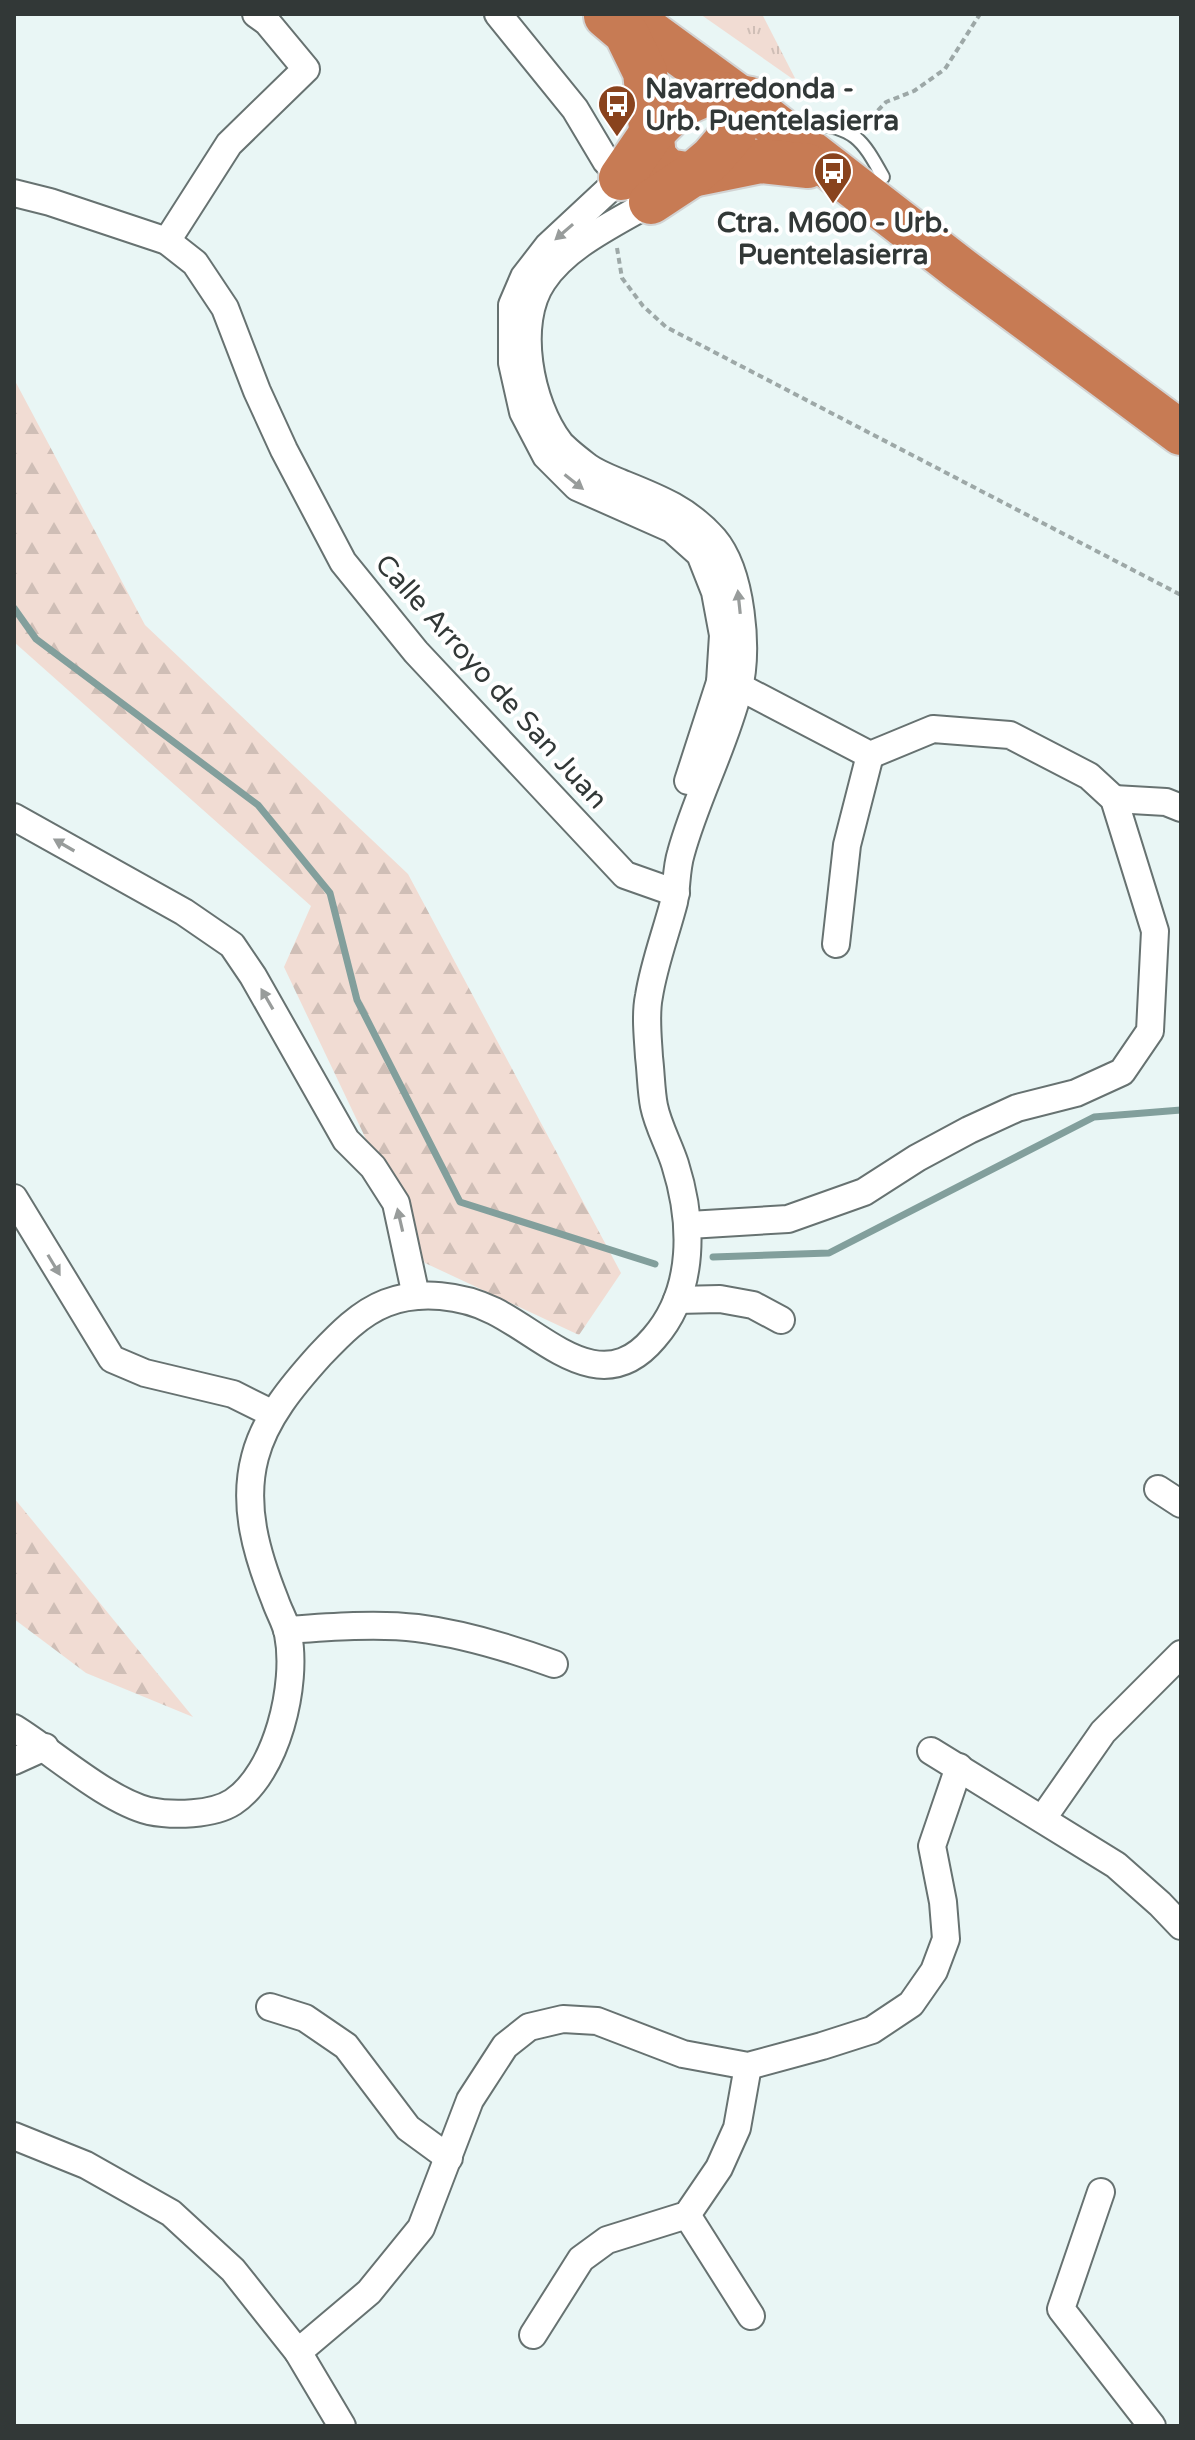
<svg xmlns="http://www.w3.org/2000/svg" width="1195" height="2440" viewBox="0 0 1195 2440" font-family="'Varela Round',sans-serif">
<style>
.grass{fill:url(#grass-tufts)}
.forest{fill:url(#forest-firs)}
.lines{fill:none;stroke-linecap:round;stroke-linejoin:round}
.stream{stroke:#829f9c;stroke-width:7}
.lane-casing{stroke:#677271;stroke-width:16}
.street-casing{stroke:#677271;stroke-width:30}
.highway-casing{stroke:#d2d3d3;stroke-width:48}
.path{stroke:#9da8a7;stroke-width:4;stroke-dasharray:6 4;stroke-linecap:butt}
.lane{stroke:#fff;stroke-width:12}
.street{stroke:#fff;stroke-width:26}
.highway{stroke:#c77b54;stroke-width:44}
.oneway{fill:#989c9b}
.labels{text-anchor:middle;stroke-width:8;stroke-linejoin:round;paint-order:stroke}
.poi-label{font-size:28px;font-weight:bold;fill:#323837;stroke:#fff;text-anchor:start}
.street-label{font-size:28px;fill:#323837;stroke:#fff}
</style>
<defs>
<pattern id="grass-tufts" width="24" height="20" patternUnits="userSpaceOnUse" patternTransform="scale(2)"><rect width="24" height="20" fill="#f1dcd3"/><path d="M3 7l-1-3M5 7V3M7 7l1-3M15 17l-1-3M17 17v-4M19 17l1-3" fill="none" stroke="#cfbeb6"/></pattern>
<pattern id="forest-firs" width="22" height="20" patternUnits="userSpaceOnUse" patternTransform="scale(2)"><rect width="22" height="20" fill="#f1dcd3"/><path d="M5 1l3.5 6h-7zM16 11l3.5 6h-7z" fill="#cfbeb6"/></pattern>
</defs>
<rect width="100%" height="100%" fill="#e9f6f5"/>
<polygon class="grass" points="700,14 762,14 797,82"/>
<g class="forest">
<polygon points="14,379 145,625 408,874 621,1273 579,1335 425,1263 284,967 311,906 14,642"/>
<polygon points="14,1498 193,1717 86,1673 14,1619"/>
</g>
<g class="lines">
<g class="stream">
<polyline points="14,608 36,639 258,805 330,893 357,1000 460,1202 655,1264"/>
<polyline points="713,1257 829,1253 1094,1117 1181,1110"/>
</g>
<defs>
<path id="lane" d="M809,122C855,129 861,137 883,177"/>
<g id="street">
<polyline points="621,178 548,246 524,277 512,305 512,363 523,412 546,456 577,487 672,529 700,554 715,592 723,635 720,682 688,781"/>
<polyline points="14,193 50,202 167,241 195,263 225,308 257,391 284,450 343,562 416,652 625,875 676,893"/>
<polyline points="167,241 229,144 306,69 267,22 256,14"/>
<polyline points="1114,799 1166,802 1181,808"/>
<polyline points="14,817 184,912 232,945 253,976 346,1140 373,1167 396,1203 416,1296"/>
<polyline points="836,944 847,845 870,755"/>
<polyline points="14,1198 112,1359 145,1373 233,1394 273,1414"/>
<polyline points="689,1225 788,1219 864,1192 917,1158 969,1130 1017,1108 1076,1093 1122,1072 1150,1031 1155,931 1114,799 1089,776 1010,735 933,729 870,755 740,687 720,682"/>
<polyline points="677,1300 720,1299 753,1305 781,1320"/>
<polyline points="1158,1489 1181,1504"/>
<path d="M287,1630C327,1627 378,1623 417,1628C464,1634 510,1648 554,1664"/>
<path d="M14,1728C53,1752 106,1800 149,1811C173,1816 213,1815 233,1802C277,1773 298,1684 288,1634C286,1623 279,1612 275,1600C257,1555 242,1506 255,1457C265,1418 293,1385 320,1355C339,1335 360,1313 386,1303C420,1290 462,1295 494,1311C546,1337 601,1401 654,1338C696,1290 693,1221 675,1164C669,1145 658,1126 654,1106C651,1091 651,1073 649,1057C648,1038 645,1015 649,996C654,964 666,933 674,902C677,886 676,869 681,853C696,798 724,747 738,692C749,650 742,572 714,539C688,509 656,497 621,483C609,478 598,474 588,467C579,460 567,451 560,443C530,404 514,323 543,281C567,245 614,224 651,202L621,178L606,161L575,109L498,14"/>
<polyline points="931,1751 1116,1865 1160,1904 1181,1926"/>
<polyline points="14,1761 45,1747"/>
<polyline points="1043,1818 1103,1732 1181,1654"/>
<polyline points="270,2007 305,2018 346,2046 408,2128 449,2158"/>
<polyline points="14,2136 86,2165 171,2213 233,2270 298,2352 342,2426"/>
<polyline points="1101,2192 1061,2309 1152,2426"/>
<polyline points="687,2215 751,2316"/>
<polyline points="533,2335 581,2259 607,2240 687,2215 719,2168 737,2128 748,2066"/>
<polyline points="298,2352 369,2292 421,2228 470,2100 505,2046 529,2027 563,2019 597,2021 683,2054 748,2066 822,2046 872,2030 911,2004 934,1971 946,1939 943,1902 932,1846 959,1767"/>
</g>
<g id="highway">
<polyline points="625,14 740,98 959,268 1181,433"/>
<polyline points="606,16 626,33 645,72 654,157 667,171 692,175 761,161 808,166"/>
<polyline points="621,178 651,134 679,106 710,92 750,99"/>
<polyline points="651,202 692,175 712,158 735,131 740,98"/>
</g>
</defs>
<use href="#lane" class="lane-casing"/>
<use href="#street" class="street-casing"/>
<use href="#highway" class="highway-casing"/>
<g class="path">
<polyline points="864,125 886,102 914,91 945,69 980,14"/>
<polyline points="617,248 622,278 643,306 666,327 1181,595"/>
</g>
<use href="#lane" class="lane"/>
<use href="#street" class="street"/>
<use href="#highway" class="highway"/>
</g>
<defs><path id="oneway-solid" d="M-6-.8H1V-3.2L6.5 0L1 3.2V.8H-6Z" transform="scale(2)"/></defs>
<g class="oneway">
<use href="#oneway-solid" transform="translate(564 232) rotate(139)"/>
<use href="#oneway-solid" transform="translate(574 482) rotate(38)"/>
<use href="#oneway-solid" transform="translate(739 602) rotate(-96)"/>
<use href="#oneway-solid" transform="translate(64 845) rotate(-150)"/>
<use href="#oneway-solid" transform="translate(267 999) rotate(-120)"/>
<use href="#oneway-solid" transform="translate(400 1220) rotate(-103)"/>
<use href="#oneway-solid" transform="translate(54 1265) rotate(59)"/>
</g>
<defs>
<symbol id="bus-pin" viewBox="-11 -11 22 30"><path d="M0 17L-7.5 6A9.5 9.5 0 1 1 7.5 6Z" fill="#89431d" stroke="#fff"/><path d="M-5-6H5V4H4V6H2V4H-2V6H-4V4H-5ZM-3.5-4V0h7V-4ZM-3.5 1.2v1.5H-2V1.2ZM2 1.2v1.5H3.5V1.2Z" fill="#fff"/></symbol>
</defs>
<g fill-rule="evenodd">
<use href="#bus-pin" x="595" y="82" width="44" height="60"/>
<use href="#bus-pin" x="811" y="149" width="44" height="60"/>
</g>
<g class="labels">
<g class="poi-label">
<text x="645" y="98">Navarredonda -<tspan x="645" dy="32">Urb. Puentelasierra</tspan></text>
<text x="833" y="232" text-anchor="middle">Ctra. M600 - Urb.<tspan x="833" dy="32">Puentelasierra</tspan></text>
</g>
<g class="street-label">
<text transform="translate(492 681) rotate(48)" y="10">Calle Arroyo de San Juan</text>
</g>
</g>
<rect width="1195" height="2440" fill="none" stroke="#323837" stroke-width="32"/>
</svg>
